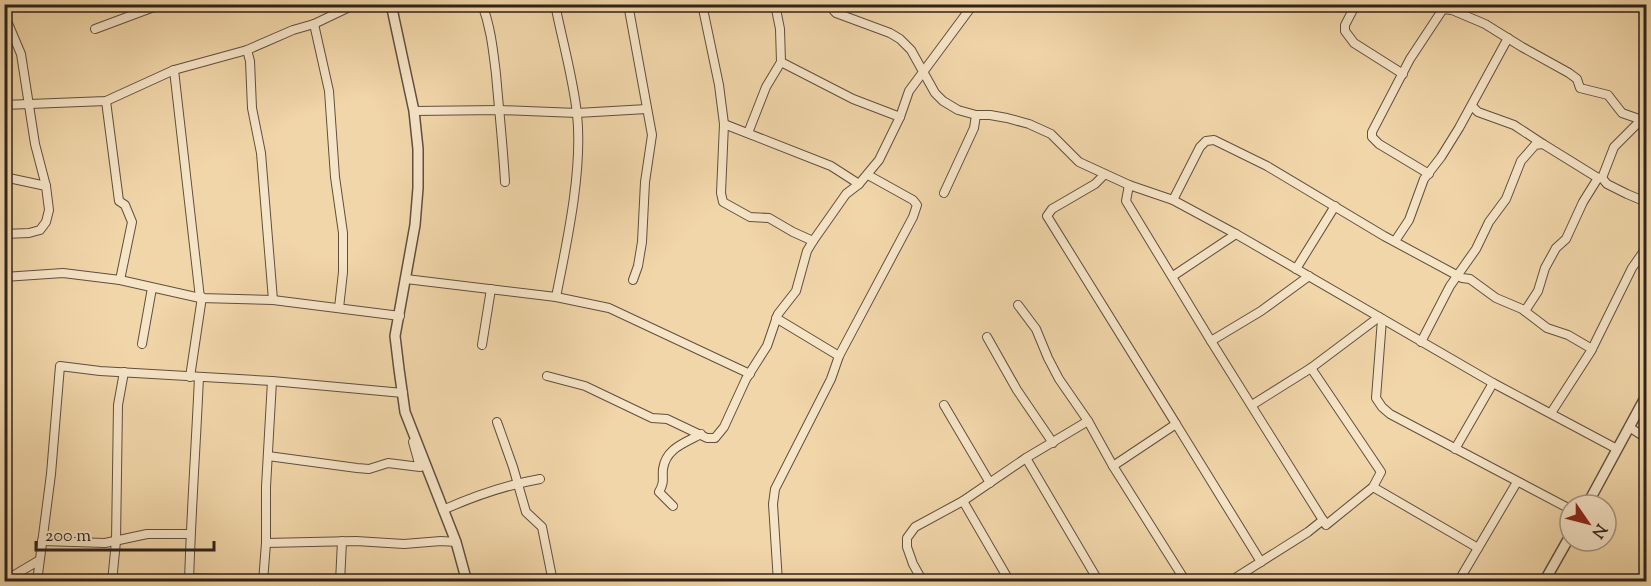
<svg xmlns="http://www.w3.org/2000/svg" width="1651" height="586" viewBox="0 0 1651 586" font-family="'Sorts Mill Goudy',serif">
<style>
.lines{fill:none;stroke-linecap:round;stroke-linejoin:round}
.minor-casing{stroke:#604f3e;stroke-width:10}
.tertiary-casing{stroke:#604f3e;stroke-width:12}
.minor{stroke:#f6e4c7;stroke-width:8}
.tertiary{stroke:#f6e4c7;stroke-width:9}
</style>
<rect width="100%" height="100%" fill="#f1d6a9"/>
<filter id="stains"><feTurbulence type="fractalNoise" baseFrequency=".00333" numOctaves="4"/><feColorMatrix values="0 0 0 0 .2 0 0 0 0 .09 0 0 0 0 .02 0 0 0 .5 -.17"/></filter>
<radialGradient id="worn" r=".72"><stop offset=".6" stop-color="#630" stop-opacity="0"/><stop offset="1" stop-color="#630" stop-opacity=".3"/></radialGradient>
<g class="lines">
<defs>
<g id="minor">
<path d="M482,4C491,28 493,50 496,74C499,110 503,146 505,182"/>
<path d="M555,4C562,40 573,77 577,114C583,169 567,242 556,297"/>
<polyline points="628,4 652,135 645,182 642,242 638,266 633,280"/>
<polyline points="702,4 719,85 724,124 721,193 723,202 750,217 769,218 793,232 813,241"/>
<polyline points="775,4 780,29 781,62 853,99 900,117"/>
<polyline points="833,4 834,11 836,13 890,33 900,39 911,50 935,93 943,101 958,110 976,115 990,115 1007,118 1029,124 1051,134 1079,162 1129,185 1173,200 1236,234 1493,383 1617,449"/>
<polyline points="1356,4 1345,25 1345,31 1354,43 1403,74"/>
<polyline points="4,14 21,54 35,144 46,186 49,210 46,222 40,230 29,233 4,234"/>
<polyline points="314,24 329,91 335,177 343,233 343,272 339,308"/>
<polyline points="95,29 162,4"/>
<polyline points="247,50 250,61 252,108 261,153 273,300"/>
<polyline points="174,70 200,298"/>
<polyline points="106,101 119,201 125,205 132,222 120,280"/>
<polyline points="4,105 106,101 174,70 247,50 293,30 314,24 356,4"/>
<polyline points="1472,106 1478,112 1514,125 1543,144"/>
<polyline points="414,111 500,110 577,113 647,109"/>
<polyline points="724,124 831,166 859,184"/>
<polyline points="748,133 766,87 781,62"/>
<polyline points="1429,174 1379,144 1372,137 1372,132 1410,59 1443,9 1452,10 1485,24 1522,47 1569,73 1577,79 1580,88 1608,95 1622,113 1642,120"/>
<polyline points="1104,175 1095,184 1052,209 1047,216 1176,424"/>
<polyline points="4,177 46,186"/>
<polyline points="1602,178 1614,147 1646,115"/>
<polyline points="1129,185 1126,201 1211,341 1326,525 1373,487 1381,472 1311,368"/>
<polyline points="944,193 974,128 976,115"/>
<polyline points="1173,200 1200,147 1206,141 1214,140 1267,166 1384,236 1462,278 1470,279 1496,298 1522,309 1547,328 1568,335 1592,349"/>
<polyline points="1395,241 1409,220 1424,179 1441,157 1459,128 1508,38"/>
<polyline points="1296,269 1335,206"/>
<polyline points="1173,276 1236,234"/>
<polyline points="4,277 63,273 120,280 200,298 273,300 400,316"/>
<polyline points="406,279 556,297 609,308 750,374"/>
<polyline points="1018,305 1036,329 1048,358 1059,379 1088,421 1113,466 1186,582"/>
<polyline points="1525,311 1538,291 1545,268 1556,248 1566,239 1583,202 1598,178"/>
<polyline points="776,318 839,356"/>
<polyline points="1382,319 1376,398 1382,407 1390,414 1570,509"/>
<polyline points="987,337 1017,390 1053,443"/>
<polyline points="1211,341 1261,311 1309,276"/>
<polyline points="1421,342 1450,286 1476,249 1489,222 1506,199 1521,161 1535,145 1543,144 1598,178 1602,178 1607,184 1627,194 1646,202"/>
<polyline points="142,344 152,288"/>
<polyline points="482,345 491,289"/>
<polyline points="547,376 585,386 652,418 667,419 707,438 715,438 724,427 746,379 767,346 778,314 796,291 807,251 813,241 846,194 859,184 879,160 900,117 909,91 972,6"/>
<polyline points="190,377 202,297"/>
<polyline points="944,405 990,483"/>
<polyline points="1252,405 1311,368 1379,317"/>
<polyline points="1551,413 1591,351 1632,268 1646,248"/>
<polyline points="497,422 513,467 526,512 542,527 553,582"/>
<polyline points="1629,427 1646,438"/>
<polyline points="1455,449 1493,383"/>
<polyline points="268,456 357,468 369,469 388,463 420,467 413,442"/>
<polyline points="1026,458 1099,582"/>
<polyline points="1113,466 1176,424 1261,562"/>
<polyline points="1373,487 1478,548"/>
<polyline points="963,501 1010,582"/>
<path d="M673,506L659,492C665,481 662,480 663,469C666,448 685,443 701,434"/>
<path d="M443,510C474,496 506,485 540,479"/>
<polyline points="42,541 105,543 147,534 190,534"/>
<polyline points="266,543 356,541 404,544 441,541 456,542"/>
<polyline points="4,578 11,577 38,561"/>
<polyline points="189,578 263,581"/>
<polyline points="37,582 51,474 60,366 100,371 272,381 403,393"/>
<polyline points="112,582 116,541 118,405 124,372"/>
<path d="M189,582C191,513 196,445 199,377"/>
<polyline points="263,582 266,543 266,487 272,381"/>
<polyline points="340,582 342,541"/>
<polyline points="778,582 773,504 775,489 831,379 839,356 913,217 917,205 913,200 868,175"/>
<polyline points="923,582 913,564 907,547 907,538 915,527 963,501 1026,458 1088,421"/>
<polyline points="1229,582 1308,532 1323,520"/>
<polyline points="1458,582 1517,482"/>
</g>
<g id="tertiary">
<polyline points="391,4 414,111 418,149 418,188 415,225 395,336 399,369 405,412 456,542 467,582"/>
<polyline points="1587,505 1646,396"/>
<polyline points="1544,582 1570,536"/>
</g>
</defs>
<use href="#minor" class="minor-casing"/>
<use href="#tertiary" class="tertiary-casing"/>
<use href="#minor" class="minor"/>
<use href="#tertiary" class="tertiary"/>
</g>
<rect width="1651" height="586" fill="none" stroke="#f1d6a9" stroke-width="24"/>
<rect x="6" y="6" width="1639" height="574" fill="none" stroke="#2f221a" stroke-width="3"/>
<rect x="12" y="12" width="1627" height="562" fill="none" stroke="#2f221a" stroke-width="1.5"/>
<g transform="translate(1588 523) rotate(125)"><circle r="28" fill="#f6e4c7" stroke="#a69682" stroke-width="1.5"/>
<path d="M0-4.5L10 22L0 15L-10 22Z" fill="#8f2418"/>
<text y="-9" font-size="16" font-weight="bold" text-anchor="middle" fill="#2f221a">N</text>
</g>
<path d="M36 541v9h178v-9" fill="none" stroke="#2f221a" stroke-width="3"/>
<text x="45" y="541" font-size="18" fill="#2f221a" stroke="#f6e4c7" stroke-width="4.5" paint-order="stroke">200 m</text>
<rect width="100%" height="100%" filter="url(#stains)"/>
<rect width="100%" height="100%" fill="url(#worn)"/>
</svg>
